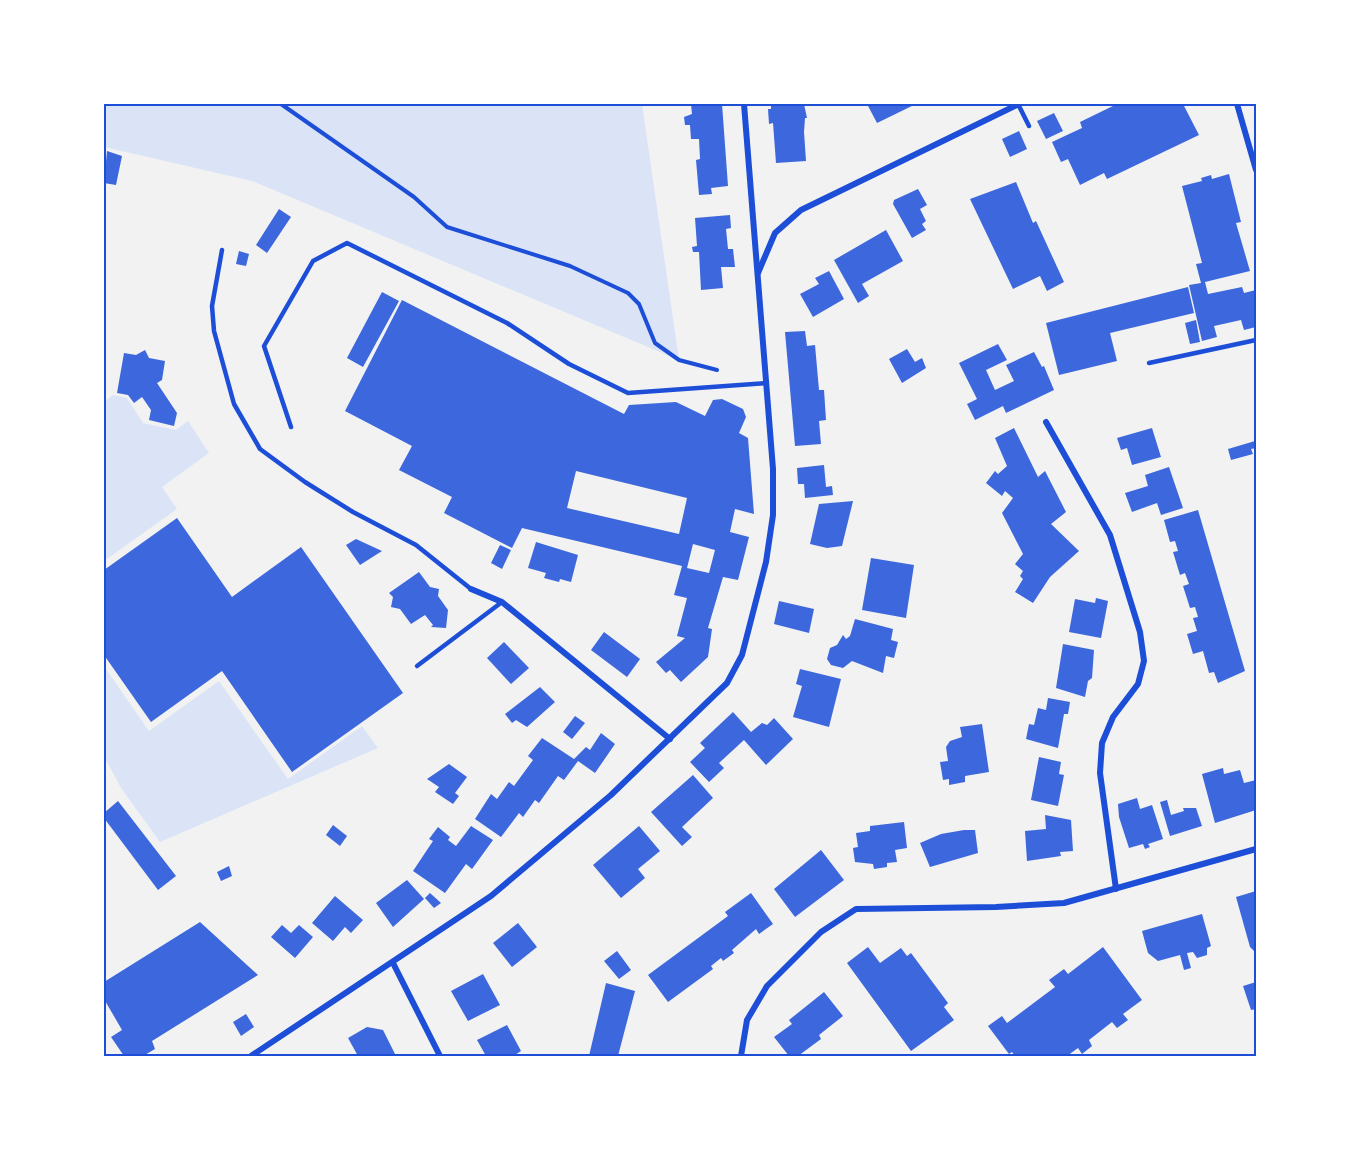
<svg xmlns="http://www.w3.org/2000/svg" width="1360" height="1160" viewBox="0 0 1360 1160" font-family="'Archivo Narrow',sans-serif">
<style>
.green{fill:#dbe4f7}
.building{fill:#3d67dc;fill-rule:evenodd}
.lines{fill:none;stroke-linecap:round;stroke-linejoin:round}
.path{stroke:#1d4ed8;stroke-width:4}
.service{stroke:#1d4ed8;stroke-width:4.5}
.minor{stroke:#1d4ed8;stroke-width:6}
.neatline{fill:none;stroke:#1d4ed8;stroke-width:2}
</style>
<rect width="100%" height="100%" fill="#f2f2f2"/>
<g class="green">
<polygon points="104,104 642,104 679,360 252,181 104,147"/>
<polygon points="113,395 127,398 143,423 176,430 188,421 209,453 162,487 177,509 104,561 104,402"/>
<polygon points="104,666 149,731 219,681 288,779 362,726 378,748 160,842 121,788 104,756"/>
</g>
<g class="building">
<polygon points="691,104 722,104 728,186 711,188 712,194 699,195 696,160 700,159 699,139 691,139 690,125 685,125 684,117 692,114"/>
<polygon points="771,104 804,104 807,118 805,118 804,132 806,161 776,163 773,123 769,124 768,109 771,109"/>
<polygon points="867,104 916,104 877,123"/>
<polygon points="1117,104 1183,104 1199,135 1107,179 1104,173 1080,185 1068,159 1061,162 1052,142 1082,128 1080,122"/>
<polygon points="1054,113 1063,131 1046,139 1037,121"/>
<polygon points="1019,131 1027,149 1010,157 1002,139"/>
<polygon points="107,151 122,156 116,185 104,183"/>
<polygon points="1229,174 1241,222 1236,223 1250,271 1205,282 1208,294 1242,287 1244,293 1256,290 1256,327 1244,330 1241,320 1214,326 1217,337 1202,341 1189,285 1201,283 1196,264 1202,263 1182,186 1202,181 1201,178 1211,175 1212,179"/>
<polygon points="1016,182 1033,223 1036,221 1064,282 1047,291 1040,276 1013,289 970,199"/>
<polygon points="918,189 927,205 920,209 926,221 922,224 926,230 912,238 893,204 894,200"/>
<polygon points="279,209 291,217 267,253 256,245"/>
<polygon points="730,215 731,228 726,229 728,249 733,249 735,267 721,267 723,288 701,290 699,252 693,252 692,247 697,246 695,218"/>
<polygon points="886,230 903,261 862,284 869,296 858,303 834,260"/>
<polygon points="239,251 249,254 246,266 236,264"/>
<polygon points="829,271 844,299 813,317 800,294 819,284 815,278"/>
<polygon points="1188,287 1194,313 1110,333 1117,361 1059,375 1046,323"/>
<polygon points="382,292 399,301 363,367 347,358"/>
<path d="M402,300L624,414L629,405L676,402L705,416L713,400L722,399L743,409L746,417L739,433L748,438L754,514L735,509L730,532L749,537L738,580L723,577L708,628L712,629L708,657L681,682L670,670L666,673L656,662L685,638L677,636L687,598L674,595L682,566L522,528L512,548L444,513L452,497L399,470L412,446L345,411ZM576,471L687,498L679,534L567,508ZM693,544L715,550L709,573L687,568Z"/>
<polygon points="1196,320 1200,342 1190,344 1185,323"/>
<polygon points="805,331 807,346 815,345 819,390 824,390 826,420 819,421 821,444 795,446 785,332"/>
<polygon points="998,344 1007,360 986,370 995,390 1014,381 1006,365 1034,352 1042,367 1044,366 1054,390 1006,413 1003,406 975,420 967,404 977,399 959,363"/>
<polygon points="907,349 915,362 922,358 926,368 902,383 889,359"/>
<polygon points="145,350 149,358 165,361 162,380 157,383 177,413 174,426 149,420 151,410 142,397 134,403 128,395 117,393 124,353 136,355"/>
<polygon points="1014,428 1038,477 1045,471 1066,512 1051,524 1079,551 1050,577 1033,603 1015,592 1023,579 1020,576 1023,571 1015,564 1023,554 1002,513 1013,498 1005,491 1002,496 986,483 995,471 998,474 1007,466 995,438"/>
<polygon points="1152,428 1161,457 1132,465 1127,448 1121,450 1117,438"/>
<polygon points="1255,441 1256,448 1251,449 1253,454 1231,460 1228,449"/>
<polygon points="824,465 826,487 832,486 833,495 805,498 804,484 798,484 797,468"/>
<polygon points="1169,467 1183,508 1161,515 1157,503 1132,512 1125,493 1148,486 1145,475"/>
<polygon points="853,501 842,546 827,548 810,544 819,504"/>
<polygon points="1198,510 1245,671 1218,683 1214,672 1209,673 1203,651 1193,654 1187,634 1197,631 1193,618 1198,617 1195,607 1190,608 1183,586 1189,584 1185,573 1180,575 1173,552 1178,551 1175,541 1170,542 1164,520"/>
<polygon points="177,518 232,597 301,547 403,693 292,772 222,671 151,722 104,655 104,570"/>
<polygon points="356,539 382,551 360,565 346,545"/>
<polygon points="536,542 578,555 571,582 560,579 559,582 544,578 546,573 528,568"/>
<polygon points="500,545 511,550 502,569 491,563"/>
<polygon points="871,558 914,565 906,618 862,610"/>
<polygon points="419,572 430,587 439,589 438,596 448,610 446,628 431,627 433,625 425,615 411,624 400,609 391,607 393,597 389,593"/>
<polygon points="1096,598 1108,601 1101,638 1069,632 1075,599 1095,603"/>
<polygon points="779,601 814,609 809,633 774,624"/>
<polygon points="855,619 893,629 891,640 898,642 894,658 886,656 883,673 852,661 843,668 831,665 827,659 830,648 837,645 843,635 846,639 850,636"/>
<polygon points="604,632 640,659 627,677 591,650"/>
<polygon points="504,642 529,668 511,684 487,658"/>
<polygon points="1063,644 1094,650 1092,678 1088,681 1085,697 1056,688"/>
<polygon points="800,669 841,679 829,727 793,717 802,686 796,684"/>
<polygon points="540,687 555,702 527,727 516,720 512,723 505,714"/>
<polygon points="1048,698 1070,702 1068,714 1064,714 1058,748 1026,739 1029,724 1034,725 1038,708 1046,710"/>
<polygon points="733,712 751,732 762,723 767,725 774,718 793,739 766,765 744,740 719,763 724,768 709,782 690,762 705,748 700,743"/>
<polygon points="575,716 585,723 572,739 563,732"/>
<polygon points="982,724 989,772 965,776 965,782 949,785 949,779 943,780 940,762 948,761 946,747 950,741 962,737 960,727"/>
<polygon points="601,733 615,744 595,773 578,761 564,780 558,776 539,803 535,800 523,817 519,813 501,837 475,819 491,794 497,799 509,782 514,786 533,760 528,756 542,738 574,759 586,747 590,750"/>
<polygon points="1039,757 1061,762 1059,774 1064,775 1058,806 1031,800"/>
<polygon points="449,764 467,777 455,793 459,796 453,804 435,792 439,787 427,779"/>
<polygon points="1223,768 1224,774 1240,770 1244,783 1256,780 1256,810 1215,823 1202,774"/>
<polygon points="693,775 713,798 682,827 692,837 682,846 651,812"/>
<polygon points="1137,798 1140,809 1152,805 1163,839 1148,844 1150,847 1145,849 1143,844 1129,848 1119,817 1118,804"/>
<polygon points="1167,800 1171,815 1184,811 1183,808 1196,808 1202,826 1170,836 1160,802"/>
<polygon points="118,801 176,876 158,890 104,818 104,813"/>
<polygon points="1045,815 1071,820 1073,851 1060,852 1061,856 1027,861 1025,831 1046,829"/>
<polygon points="904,822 907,848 895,850 897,862 887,863 887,867 874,869 873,864 855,862 853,848 858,847 856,833 870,831 870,826"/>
<polygon points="333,825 347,836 340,846 326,835"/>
<polygon points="471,826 493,840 472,869 466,864 445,893 413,871 433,841 429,839 438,827 450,837 448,840 456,846"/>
<polygon points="639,826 660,851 638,869 645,878 621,898 593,865"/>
<polygon points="964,830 975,830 978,853 930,867 920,843 941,834"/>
<polygon points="821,850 844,880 795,917 774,889"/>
<polygon points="229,866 232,876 221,881 217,872"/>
<polygon points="407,880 424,899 393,927 376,903"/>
<polygon points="1256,891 1256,953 1250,947 1236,897"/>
<polygon points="430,893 441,903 434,908 425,898"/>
<polygon points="751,893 773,924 759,934 756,929 732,950 734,953 723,961 721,958 711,966 713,969 668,1002 648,975 728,916 725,912"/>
<polygon points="335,896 363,920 351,933 345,927 333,941 312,923"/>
<polygon points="1202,914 1211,946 1207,948 1207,955 1197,958 1193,952 1187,953 1191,968 1184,970 1180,955 1158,961 1148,953 1142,931"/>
<polygon points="200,922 258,975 152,1041 155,1049 143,1056 124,1056 111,1037 122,1030 104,999 104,982"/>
<polygon points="518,923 537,947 512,967 493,943"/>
<polygon points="282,925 291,933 299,925 313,937 295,958 271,937"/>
<polygon points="868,947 880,963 901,948 907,956 911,953 948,1003 944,1007 954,1020 911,1051 847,963"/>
<polygon points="1103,947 1142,1000 1123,1014 1128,1020 1117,1028 1112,1022 1089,1040 1092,1046 1082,1054 1078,1048 1067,1056 1015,1056 1012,1052 1009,1054 988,1026 1002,1016 1007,1023 1055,987 1049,980 1064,969 1068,974"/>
<polygon points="617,951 631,970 619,979 604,961"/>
<polygon points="483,974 500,1005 468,1021 451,991"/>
<polygon points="1256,982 1256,1009 1251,1010 1243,986"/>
<polygon points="606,983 635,991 618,1056 589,1056"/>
<polygon points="824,992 843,1016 819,1035 821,1039 798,1056 789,1056 774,1037 792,1024 789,1020"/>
<polygon points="246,1014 254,1027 241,1036 233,1022"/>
<polygon points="507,1025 521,1051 515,1055 516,1056 486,1056 477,1040"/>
<polygon points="367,1027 383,1030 396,1056 358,1056 348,1038"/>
</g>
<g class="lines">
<polyline class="path" points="281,104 414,197 447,227 570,266 628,293 639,304 655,343 679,360 717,370"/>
<g class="service">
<polyline points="1018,104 1029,126"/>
<polyline points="222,250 212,306 214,331 234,404 260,449 305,482 353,512 416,545 471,589"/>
<polyline points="1149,363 1256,340"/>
<polyline points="291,427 264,346 313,261 347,243 507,323 569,364 628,393 766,383"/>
<polyline points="417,666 502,602"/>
</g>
<g class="minor">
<polyline points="1237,104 1256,170"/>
<polyline points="758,273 775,233 801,210 1019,104"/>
<polyline points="1046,422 1110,535 1140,632 1144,661 1138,684 1113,717 1102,743 1100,773 1116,889"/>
<polyline points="471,589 502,602 670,739"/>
<polyline points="393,963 440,1056"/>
<polyline points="251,1056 491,896 611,795 727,683 742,655 766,562 773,515 773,469 744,104"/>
<polyline points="741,1056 747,1020 767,986 821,932 856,909 996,907 1064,903 1256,849"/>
</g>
</g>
<rect width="1360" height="1160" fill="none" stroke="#ffffff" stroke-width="210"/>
<rect x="105" y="105" width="1150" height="950" class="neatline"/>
</svg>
